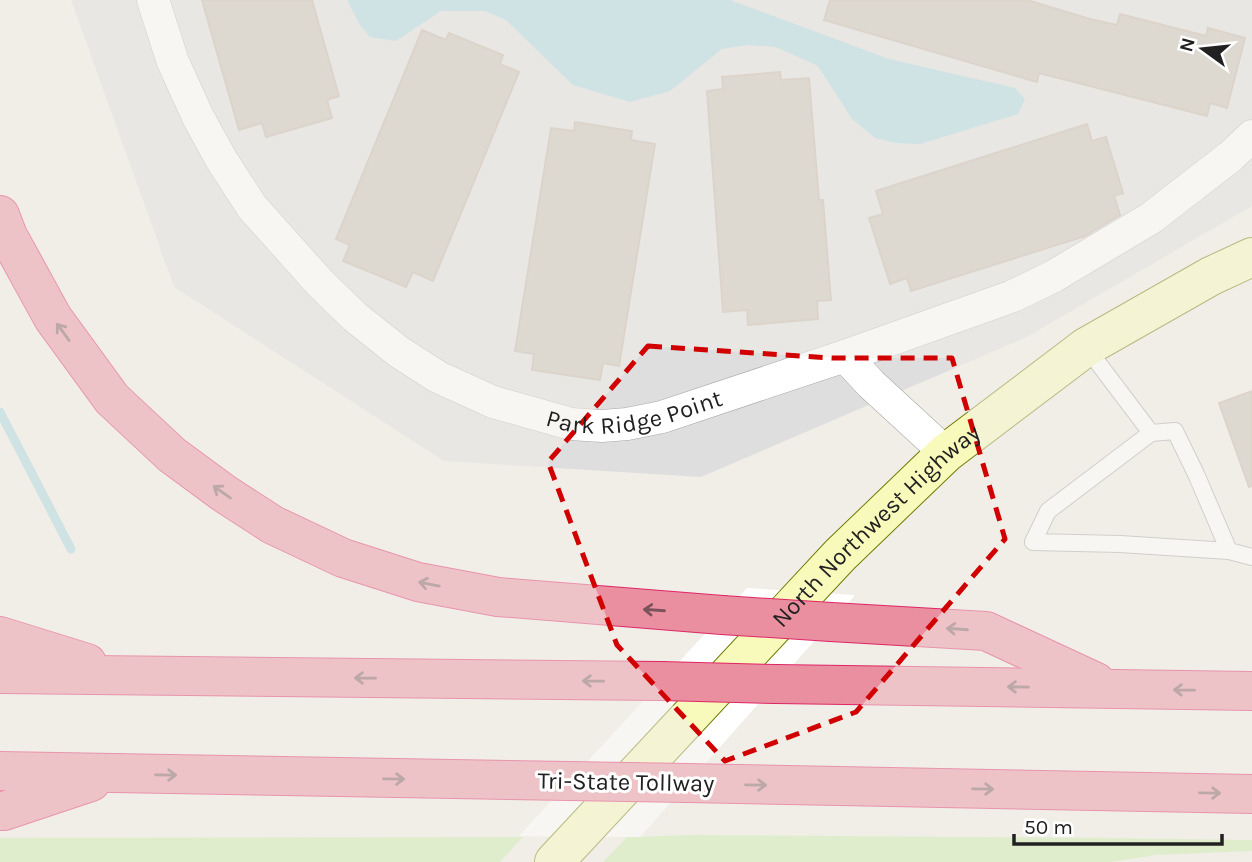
<svg xmlns="http://www.w3.org/2000/svg" width="1252" height="862" viewBox="0 0 1252 862" font-family="Karla,sans-serif">
<style>
.residential{fill:#dfdede}
.grass{fill:#ccebad}
.water{fill:#a7d3df}
.pier{fill:#fff}
.lines{fill:none;stroke-linecap:round;stroke-linejoin:round}
.stream{stroke:#a7d3df;stroke-width:9}
.building{fill:#c6beb6;stroke:#c3b4a9;stroke-width:2}
.lane-casing{stroke:#a8a8a8;stroke-width:18}
.street-casing{stroke:#a8a8a8;stroke-width:33}
.secondary-casing{stroke:#6f7c04;stroke-width:40}
.highway-casing{stroke:#de2665;stroke-width:40}
.lane{stroke:#fff;stroke-width:16}
.street{stroke:#fff;stroke-width:32}
.secondary{stroke:#f8fabc;stroke-width:38}
.highway{stroke:#e98fa0;stroke-width:38}
.highway-bridge-casing{stroke:#de2665;stroke-width:40;stroke-linecap:butt}
.highway-bridge{stroke:#e98fa0;stroke-width:38}
.oneway{stroke:#7b525a}
.marked{fill:none;stroke:#d10001;stroke-width:5;stroke-dasharray:14 9;stroke-linejoin:round}
.labels{text-anchor:middle;stroke-width:6;stroke-linejoin:round;paint-order:stroke}
.street-label{font-size:24px;fill:#212121;stroke:#fff}
</style>
<rect width="100%" height="100%" fill="#f1eee7"/>
<polygon class="residential" points="71,0 1252,0 1252,206 1025,338 701,477 444,461 174,287"/>
<g class="grass">
<polygon points="698,835 1109,838 1252,840 1252,851 1156,855 1111,862 603,862 627,837"/>
<polygon points="523,837 500,862 0,862 0,838"/>
</g>
<polygon class="water" points="347,0 730,0 889,59 1015,88 1025,99 1018,114 920,144 896,143 875,138 852,119 818,66 776,47 748,45 722,49 670,91 630,102 573,85 506,20 485,11 441,11 396,41 370,37 360,25"/>
<polygon class="pier" points="747,588 855,595 640,837 519,836"/>
<g class="lines">
<polyline class="stream" points="0,412 71,549"/>
</g>
<g class="building">
<polygon points="202,0 312,0 339,96 327,100 332,118 266,137 262,123 239,130"/>
<polygon points="830,0 1027,0 1090,19 1117,25 1120,14 1206,36 1208,28 1245,38 1227,108 1210,103 1207,116 1039,73 1037,82 824,20"/>
<polygon points="422,30 446,40 449,33 503,55 500,64 519,72 433,281 413,272 406,287 343,261 350,245 336,239"/>
<polygon points="780,72 781,80 809,78 819,200 823,200 831,300 817,301 818,319 748,325 747,310 723,312 707,91 723,89 722,77"/>
<polygon points="575,122 632,131 631,140 655,144 619,366 603,363 600,380 532,370 534,354 515,351 551,128 574,131"/>
<polygon points="1087,124 1092,141 1106,137 1123,193 1114,196 1120,215 1085,236 911,291 907,278 890,284 869,218 883,214 876,191"/>
<polygon points="1252,391 1252,486 1249,487 1219,403"/>
</g>
<g class="lines">
<defs>
<g id="lane">
<polyline points="1086,347 1151,433 1048,511 1033,542 1120,544 1229,551 1252,557"/>
<polyline points="1151,433 1175,431 1196,474 1229,551"/>
</g>
<g id="street">
<path id="s1" d="M153,0L173,62L198,117L221,159L252,207L320,283L355,317L399,352L438,377L493,402L571,424L602,426L627,424L662,417L845,356L1013,296L1054,276L1151,218L1231,156L1252,136"/>
<polyline points="845,356 871,384 946,453"/>
</g>
<g id="secondary">
<path id="s2" d="M554,862L840,555L946,453L1086,347L1211,276L1252,257"/>
</g>
<g id="highway">
<polyline points="0,215 8,236 53,318 112,399 172,455 225,494 273,525 343,558 418,582 498,597 722,615"/>
<polyline points="831,622 986,631 1096,682"/>
<polyline points="0,636 87,663"/>
<polyline points="0,674 661,681"/>
<polyline points="776,684 1252,691"/>
<polyline points="0,771 569,781"/>
<polyline points="687,783 1252,794"/>
<polyline points="0,811 4,811 91,782"/>
</g>
</defs>
<use href="#lane" class="lane-casing"/>
<use href="#street" class="street-casing"/>
<use href="#secondary" class="secondary-casing"/>
<use href="#highway" class="highway-casing"/>
<use href="#lane" class="lane"/>
<use href="#street" class="street"/>
<use href="#secondary" class="secondary"/>
<use href="#highway" class="highway"/>
<defs>
<g id="highway-bridge">
<polyline points="722,615 831,622"/>
<polyline points="661,681 776,684"/>
<polyline points="569,781 687,783"/>
</g>
</defs>
<use href="#highway-bridge" class="highway-bridge-casing"/>
<use href="#highway-bridge" class="highway-bridge"/>
</g>
<defs><path id="oneway-shaft" d="M-6 0H5M1.5-3L5.5 0L1.5 3" fill="none" stroke-width="1.6" stroke-linecap="round" stroke-linejoin="round" transform="scale(1.75)"/></defs>
<g class="oneway">
<use href="#oneway-shaft" transform="translate(63 332) rotate(-126)"/>
<use href="#oneway-shaft" transform="translate(222 492) rotate(-145)"/>
<use href="#oneway-shaft" transform="translate(429 584) rotate(-169)"/>
<use href="#oneway-shaft" transform="translate(654 610) rotate(-176)"/>
<use href="#oneway-shaft" transform="translate(957 629) rotate(-176)"/>
<use href="#oneway-shaft" transform="translate(365 678) rotate(-179)"/>
<use href="#oneway-shaft" transform="translate(593 681) rotate(-179)"/>
<use href="#oneway-shaft" transform="translate(1018 687) rotate(-179)"/>
<use href="#oneway-shaft" transform="translate(1184 690) rotate(-179)"/>
<use href="#oneway-shaft" transform="translate(166 775) rotate(1)"/>
<use href="#oneway-shaft" transform="translate(394 779) rotate(1)"/>
<use href="#oneway-shaft" transform="translate(756 785) rotate(1)"/>
<use href="#oneway-shaft" transform="translate(983 789) rotate(1)"/>
<use href="#oneway-shaft" transform="translate(1210 793) rotate(1)"/>
</g>
<path d="M0 0H1252V862H0ZM648,346L832,358H952L1005,539L856,712L725,761L617,645L548,462Z" fill="#f1eee7" fill-opacity=".55" fill-rule="evenodd"/>
<path class="marked" d="M648,346L832,358H952L1005,539L856,712L725,761L617,645L548,462Z"/>
<g class="labels">
<g class="street-label">
<text dy="8" stroke="none"><textPath href="#s1" startOffset="690">Park Ridge Point</textPath></text>
<text dy="8" stroke="none"><textPath href="#s2" startOffset="466">North Northwest Highway</textPath></text>
<text transform="translate(626 782) rotate(1)" y="8">Tri-State Tollway</text>
</g>
</g>
<g transform="translate(1203 49) rotate(285)" stroke="#ffffff" stroke-width="5" paint-order="stroke">
<path d="M0-5L12 26L0 18L-12 26Z" fill="#212121"/>
<text y="-10" font-size="19" font-weight="bold" text-anchor="middle" fill="#212121">N</text>
</g>
<path d="M1014 834v10h208v-10" fill="none" stroke="#212121" stroke-width="3.5"/>
<text x="1024" y="834" font-size="21" fill="#212121" stroke="#ffffff" stroke-width="5" paint-order="stroke">50 m</text>
</svg>
